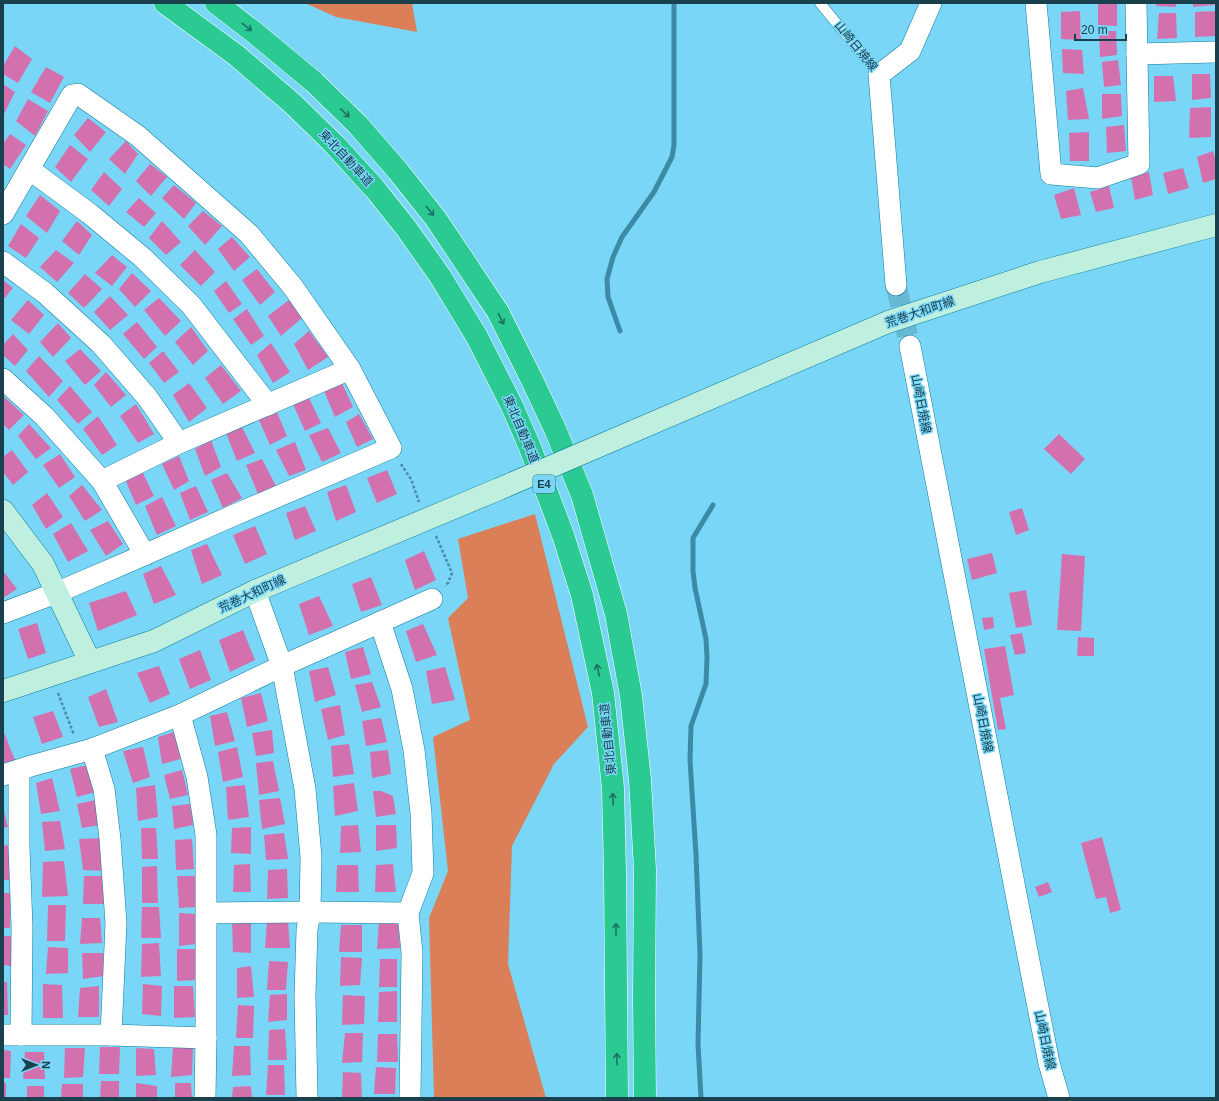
<svg xmlns="http://www.w3.org/2000/svg" width="1219" height="1101" viewBox="0 0 1219 1101" font-family="Helvetica,'Noto Sans JP',sans-serif">
<style>
.green{fill:#da7f58}
.lines{fill:none;stroke-linecap:round;stroke-linejoin:round}
.stream{stroke:#3c8aa5;stroke-width:5}
.building{fill:#d371ae}
.street-tunnel{stroke:#66b8d5;stroke-width:21;stroke-dasharray:21 10;stroke-linecap:butt}
.lane-casing{stroke:#0d7c9b;stroke-width:11}
.street-casing{stroke:#0d7c9b;stroke-width:22}
.secondary-casing{stroke:#0d7c9b;stroke-width:23}
.highway-casing{stroke:#fff;stroke-width:23}
.path{stroke:#4a8ca3;stroke-width:2.5;stroke-dasharray:3 2;stroke-linecap:butt}
.lane{stroke:#fff;stroke-width:10}
.street{stroke:#fff;stroke-width:21}
.secondary{stroke:#bfefde;stroke-width:22}
.highway{stroke:#2aca92;stroke-width:22}
.secondary-bridge-casing{stroke:#0d7c9b;stroke-width:23;stroke-linecap:butt}
.secondary-bridge{stroke:#bfefde;stroke-width:22}
.oneway{stroke:#1e7065}
.labels{text-anchor:middle;stroke-width:3;stroke-linejoin:round;paint-order:stroke}
.shield{fill:#7ad6f7;stroke:#356d80;stroke-width:1}
.shield-label{font-size:11px;font-weight:bold;fill:#18404d}
.street-label{font-size:12px;fill:#18404d;stroke:#7ad6f7}
</style>
<rect width="100%" height="100%" fill="#7ad6f7"/>
<g class="green">
<polygon points="305,3 412,3 417,32 336,17"/>
<polygon points="535,514 588,727 554,764 512,846 508,964 546,1098 434,1098 429,918 448,871 433,737 470,720 448,618 468,598 458,539"/>
</g>
<g class="lines">
<g class="stream">
<polyline points="620,331 608,297 607,279 613,257 622,237 654,192 672,157 674,145 674,3"/>
<polyline points="701,1098 698,1044 700,955 696,855 690,760 691,726 706,684 707,658 706,639 695,588 693,571 693,538 713,505"/>
</g>
</g>
<g class="building">
<polygon points="1098,3 1117,3 1117,26 1098,25"/>
<polygon points="1156,3 1176,3 1176,7 1156,6"/>
<polygon points="1193,3 1214,3 1214,5 1193,7"/>
<polygon points="1080,11 1081,40 1061,39 1061,12"/>
<polygon points="1216,11 1216,36 1195,37 1195,12"/>
<polygon points="1159,13 1176,13 1177,38 1157,39"/>
<polygon points="1099,31 1116,31 1117,55 1100,57"/>
<polygon points="15,46 32,59 18,83 3,74 3,66"/>
<polygon points="1062,49 1082,50 1084,74 1063,73"/>
<polygon points="1118,60 1121,85 1104,87 1102,62"/>
<polygon points="46,67 64,77 50,103 31,92"/>
<polygon points="1192,74 1210,74 1211,98 1192,100"/>
<polygon points="1154,76 1173,76 1176,101 1154,102"/>
<polygon points="3,84 15,92 3,116"/>
<polygon points="1083,88 1089,119 1068,120 1066,91"/>
<polygon points="1102,94 1121,94 1122,116 1102,119"/>
<polygon points="28,99 48,111 35,136 16,121"/>
<polygon points="1211,107 1211,137 1189,138 1190,108"/>
<polygon points="88,118 106,132 90,152 74,135"/>
<polygon points="1124,125 1126,151 1107,153 1106,127"/>
<polygon points="1089,132 1089,161 1070,161 1069,133"/>
<polygon points="10,134 26,145 10,169 3,164 3,144"/>
<polygon points="126,141 138,154 125,174 109,159"/>
<polygon points="70,145 88,159 71,182 55,167"/>
<polygon points="1213,151 1216,162 1216,179 1203,183 1197,157"/>
<polygon points="150,164 167,177 151,196 136,181"/>
<polygon points="1183,168 1189,188 1168,194 1163,173"/>
<polygon points="104,172 122,189 109,206 91,190"/>
<polygon points="1149,172 1153,195 1135,200 1131,177"/>
<polygon points="174,185 196,203 184,219 162,198"/>
<polygon points="1109,186 1114,208 1096,212 1090,192"/>
<polygon points="1074,188 1081,215 1061,219 1054,195"/>
<polygon points="40,195 60,211 47,233 26,216"/>
<polygon points="139,198 156,213 144,227 126,212"/>
<polygon points="203,211 222,226 205,245 188,226"/>
<polygon points="77,221 92,235 79,255 62,241"/>
<polygon points="162,221 181,242 166,255 149,238"/>
<polygon points="21,224 39,238 26,258 8,246"/>
<polygon points="232,237 250,257 234,271 218,249"/>
<polygon points="56,250 74,263 57,282 40,267"/>
<polygon points="195,250 215,272 201,286 180,265"/>
<polygon points="112,255 127,267 112,286 95,273"/>
<polygon points="257,269 275,292 260,305 242,280"/>
<polygon points="132,273 151,291 135,307 119,289"/>
<polygon points="85,274 102,289 84,308 68,293"/>
<polygon points="3,280 13,288 3,300"/>
<polygon points="226,281 242,304 229,313 214,291"/>
<polygon points="110,296 128,315 110,330 94,312"/>
<polygon points="159,298 181,321 165,336 144,310"/>
<polygon points="28,300 44,315 29,334 11,320"/>
<polygon points="289,300 302,318 281,336 268,316"/>
<polygon points="247,309 264,336 251,345 233,319"/>
<polygon points="137,322 157,347 144,359 123,334"/>
<polygon points="58,323 71,338 53,357 40,342"/>
<polygon points="191,327 208,351 193,365 175,342"/>
<polygon points="309,331 328,357 308,370 294,344"/>
<polygon points="13,334 28,350 15,366 3,355 3,345"/>
<polygon points="271,343 290,372 273,383 257,355"/>
<polygon points="80,349 101,371 85,385 65,361"/>
<polygon points="163,351 179,372 164,383 149,363"/>
<polygon points="39,356 63,381 49,397 26,371"/>
<polygon points="221,365 241,391 223,404 205,378"/>
<polygon points="106,372 126,395 111,407 94,385"/>
<polygon points="189,383 207,408 189,422 173,395"/>
<polygon points="342,383 353,407 335,417 324,391"/>
<polygon points="70,386 92,412 78,424 57,400"/>
<polygon points="3,396 24,415 9,430 3,424"/>
<polygon points="309,398 321,423 305,431 293,404"/>
<polygon points="136,404 154,434 138,443 120,416"/>
<polygon points="276,410 287,436 270,445 258,418"/>
<polygon points="359,414 373,439 357,447 346,422"/>
<polygon points="98,416 117,445 102,455 83,429"/>
<polygon points="29,424 51,448 36,459 18,436"/>
<polygon points="242,427 255,453 237,461 226,433"/>
<polygon points="328,428 341,453 322,462 309,435"/>
<polygon points="1059,434 1085,459 1071,474 1044,449"/>
<polygon points="211,440 221,467 205,476 195,449"/>
<polygon points="295,442 306,470 289,476 276,450"/>
<polygon points="12,450 28,472 13,485 3,472 3,457"/>
<polygon points="60,454 75,477 59,488 43,465"/>
<polygon points="179,456 189,481 174,490 162,464"/>
<polygon points="262,459 276,486 258,494 246,465"/>
<polygon points="387,470 397,494 377,503 367,478"/>
<polygon points="142,471 154,496 136,505 125,479"/>
<polygon points="227,473 242,498 223,508 211,480"/>
<polygon points="82,485 102,510 85,521 69,496"/>
<polygon points="346,485 356,512 336,521 327,492"/>
<polygon points="196,486 208,512 190,520 180,493"/>
<polygon points="47,493 63,517 46,529 32,505"/>
<polygon points="162,497 176,526 157,535 145,506"/>
<polygon points="305,506 316,531 295,540 286,513"/>
<polygon points="1022,508 1029,530 1016,535 1009,512"/>
<polygon points="108,521 123,544 106,556 90,530"/>
<polygon points="71,523 88,551 68,562 53,534"/>
<polygon points="255,526 267,554 245,564 233,535"/>
<polygon points="207,544 222,575 202,584 191,550"/>
<polygon points="424,551 436,580 415,590 405,560"/>
<polygon points="992,553 997,573 972,580 967,559"/>
<polygon points="1062,554 1085,556 1081,631 1057,630"/>
<polygon points="161,566 176,595 154,604 143,574"/>
<polygon points="3,571 17,589 3,598"/>
<polygon points="371,577 382,605 361,612 352,584"/>
<polygon points="1026,590 1032,625 1016,628 1009,593"/>
<polygon points="126,591 137,615 98,631 89,603"/>
<polygon points="319,596 333,626 309,635 299,604"/>
<polygon points="993,617 994,628 984,630 982,618"/>
<polygon points="37,623 46,653 28,659 18,629"/>
<polygon points="423,624 437,655 416,662 406,631"/>
<polygon points="243,630 255,660 230,672 219,640"/>
<polygon points="1022,633 1026,653 1015,655 1010,635"/>
<polygon points="1078,637 1094,638 1094,656 1077,656"/>
<polygon points="1005,646 1014,695 1000,698 1006,729 998,730 984,649"/>
<polygon points="363,647 371,674 351,679 345,652"/>
<polygon points="200,650 211,680 190,689 179,659"/>
<polygon points="159,666 170,694 150,703 137,673"/>
<polygon points="328,667 336,695 315,702 309,671"/>
<polygon points="445,667 455,700 432,704 426,671"/>
<polygon points="372,682 381,707 362,712 355,685"/>
<polygon points="106,689 118,722 99,727 88,697"/>
<polygon points="261,693 268,721 247,727 241,698"/>
<polygon points="340,705 345,735 328,740 321,709"/>
<polygon points="53,711 63,737 42,744 33,717"/>
<polygon points="227,712 235,741 215,746 210,716"/>
<polygon points="381,718 387,742 366,746 362,721"/>
<polygon points="3,730 15,760 3,763"/>
<polygon points="272,730 274,753 256,756 252,733"/>
<polygon points="174,732 181,759 162,764 158,737"/>
<polygon points="349,744 354,774 333,777 331,746"/>
<polygon points="143,747 150,777 133,783 123,751"/>
<polygon points="237,747 243,777 223,782 218,752"/>
<polygon points="388,750 391,774 372,778 370,752"/>
<polygon points="273,761 279,791 259,795 256,763"/>
<polygon points="88,765 96,792 77,797 70,769"/>
<polygon points="182,770 188,795 170,799 164,775"/>
<polygon points="52,778 60,811 41,814 36,783"/>
<polygon points="354,783 358,811 335,816 333,786"/>
<polygon points="155,785 158,817 138,821 136,788"/>
<polygon points="245,785 249,817 228,820 226,787"/>
<polygon points="373,791 381,791 393,796 396,814 376,817"/>
<polygon points="280,798 285,824 262,829 259,800"/>
<polygon points="96,800 100,825 82,828 77,804"/>
<polygon points="190,804 193,825 174,829 172,806"/>
<polygon points="3,807 8,827 3,828"/>
<polygon points="60,821 65,849 45,851 42,822"/>
<polygon points="358,825 361,852 340,853 341,826"/>
<polygon points="376,825 396,825 397,848 376,851"/>
<polygon points="251,827 251,854 231,853 232,828"/>
<polygon points="141,828 156,828 158,859 142,859"/>
<polygon points="284,833 288,859 266,860 264,835"/>
<polygon points="1102,837 1121,910 1110,913 1106,897 1096,899 1081,843"/>
<polygon points="100,838 104,871 83,870 79,839"/>
<polygon points="192,839 194,869 176,870 175,840"/>
<polygon points="9,845 10,880 3,880 3,846"/>
<polygon points="64,861 68,896 42,897 43,862"/>
<polygon points="250,864 251,892 233,892 234,865"/>
<polygon points="393,864 396,892 375,892 376,865"/>
<polygon points="337,865 358,865 359,892 336,892"/>
<polygon points="157,866 158,903 142,903 142,867"/>
<polygon points="287,869 288,898 267,899 268,870"/>
<polygon points="84,876 103,876 104,904 83,904"/>
<polygon points="177,876 196,876 196,907 179,908"/>
<polygon points="1048,882 1052,892 1039,897 1035,887"/>
<rect x="3" y="893" width="7" height="35"/>
<polygon points="48,905 66,905 65,941 47,941"/>
<polygon points="142,907 159,907 161,938 141,938"/>
<polygon points="179,913 195,914 196,944 179,946"/>
<polygon points="82,918 100,918 102,943 80,944"/>
<polygon points="232,921 251,921 251,953 233,952"/>
<polygon points="288,921 290,948 265,948 267,922"/>
<polygon points="379,921 398,923 400,948 377,949"/>
<polygon points="341,925 362,925 362,952 339,952"/>
<polygon points="3,936 12,936 11,966 3,965"/>
<polygon points="159,943 161,976 141,977 142,944"/>
<polygon points="48,947 68,948 68,973 46,974"/>
<polygon points="177,949 195,949 196,980 177,981"/>
<polygon points="82,953 103,953 104,976 83,979"/>
<polygon points="341,957 362,958 360,985 340,986"/>
<polygon points="380,959 397,959 397,987 379,987"/>
<polygon points="269,961 288,962 286,990 267,990"/>
<polygon points="251,966 254,997 237,998 237,968"/>
<polygon points="3,982 7,982 8,1015 3,1015"/>
<polygon points="43,984 62,985 63,1018 43,1018"/>
<polygon points="143,984 162,986 161,1016 142,1014"/>
<polygon points="99,986 99,1017 78,1017 80,988"/>
<polygon points="174,986 193,986 195,1017 174,1018"/>
<polygon points="397,991 397,1022 378,1022 379,992"/>
<polygon points="287,994 287,1020 268,1022 270,995"/>
<polygon points="343,995 365,996 364,1024 342,1025"/>
<polygon points="238,1005 254,1006 253,1038 236,1038"/>
<polygon points="285,1029 287,1060 268,1060 269,1030"/>
<polygon points="345,1033 363,1033 362,1062 342,1063"/>
<polygon points="378,1034 397,1034 398,1062 377,1062"/>
<polygon points="193,1046 192,1075 171,1077 173,1047"/>
<polygon points="234,1046 250,1046 251,1075 232,1076"/>
<polygon points="100,1047 120,1047 119,1074 99,1074"/>
<polygon points="65,1048 85,1048 83,1077 64,1078"/>
<polygon points="136,1048 154,1049 156,1075 136,1076"/>
<polygon points="3,1050 11,1051 10,1078 3,1078"/>
<polygon points="25,1052 44,1052 45,1079 23,1079"/>
<polygon points="268,1065 284,1065 285,1095 266,1095"/>
<polygon points="376,1067 396,1068 395,1094 374,1094"/>
<polygon points="343,1072 361,1073 362,1098 342,1098"/>
<polygon points="101,1081 119,1081 119,1098 100,1098"/>
<rect x="3" y="1083" width="3" height="15"/>
<polygon points="136,1083 157,1086 157,1098 136,1098"/>
<polygon points="175,1083 191,1083 192,1098 175,1098"/>
<polygon points="62,1084 83,1084 83,1098 61,1098"/>
<rect x="27" y="1086" width="17" height="12"/>
<polygon points="251,1086 252,1098 232,1098 233,1087"/>
</g>
<g class="lines">
<polyline class="street-tunnel" points="896,285 910,346"/>
<defs>
<polyline id="lane" points="820,3 879,75"/>
<g id="street">
<polyline points="1036,3 1051,174 1098,178 1139,164 1137,54 1216,52"/>
<polyline points="1136,3 1137,54"/>
<polyline points="29,169 90,214 142,257 191,305 268,405"/>
<polyline points="3,214 72,95 78,94 138,136 249,234 293,287 350,369 391,448 232,516 135,559 56,593 3,613"/>
<polyline points="3,262 45,293 101,344 147,397 179,443"/>
<polyline points="896,285 879,75 910,51 931,3"/>
<polyline points="910,346 1035,992 1049,1063 1059,1098"/>
<polyline points="3,379 44,416 102,481 145,555"/>
<polyline points="102,481 179,443 350,369"/>
<polyline points="255,591 282,666 305,789 311,857 310,912 307,930 305,995 307,1098"/>
<polyline points="380,622 402,689 414,750 421,813 423,873 408,913 412,953 410,1098"/>
<polyline points="180,715 197,777 206,835 206,1038 205,1098"/>
<polyline points="92,749 104,789 110,839 116,923 111,1035"/>
<polyline points="19,770 19,846 22,927 21,1035"/>
<polyline points="3,775 31,766 92,749 180,715 282,666 432,599"/>
<polyline points="207,913 310,912 408,913"/>
<polyline points="3,1035 111,1035 206,1038"/>
</g>
<g id="secondary">
<polyline points="634,431 888,322 1040,272 1216,225"/>
<polyline points="3,511 43,564 90,662"/>
<polyline points="3,691 154,641 255,591 499,489"/>
</g>
<g id="highway">
<polyline points="165,3 236,55 293,104 335,145 375,189 406,228 440,276 477,337 512,406 529,445 563,535 582,595 603,693 613,788 615,873 617,1098"/>
<polyline points="216,3 255,33 314,82 358,125 398,171 436,219 498,312 533,382 555,429 582,495 616,614 631,696 640,780 645,870 644,999 645,1098"/>
</g>
</defs>
<use href="#lane" class="lane-casing"/>
<use href="#street" class="street-casing"/>
<use href="#secondary" class="secondary-casing"/>
<use href="#highway" class="highway-casing"/>
<g class="path">
<polyline points="401,464 411,479 419,502"/>
<polyline points="436,536 452,573 448,583 445,586"/>
<polyline points="58,693 74,735"/>
</g>
<use href="#lane" class="lane"/>
<use href="#street" class="street"/>
<use href="#secondary" class="secondary"/>
<use href="#highway" class="highway"/>
<defs>
<polyline id="secondary-bridge" points="499,489 634,431"/>
</defs>
<use href="#secondary-bridge" class="secondary-bridge-casing"/>
<use href="#secondary-bridge" class="secondary-bridge"/>
</g>
<defs><path id="oneway-shaft" d="M-6 0H5M1.5-3L5.5 0L1.5 3" fill="none" stroke-width="1.6" stroke-linecap="round" stroke-linejoin="round"/></defs>
<g class="oneway">
<use href="#oneway-shaft" transform="translate(247 27) rotate(38)"/>
<use href="#oneway-shaft" transform="translate(345 113) rotate(44)"/>
<use href="#oneway-shaft" transform="translate(430 211) rotate(51)"/>
<use href="#oneway-shaft" transform="translate(501 319) rotate(63)"/>
<use href="#oneway-shaft" transform="translate(598 670) rotate(-102)"/>
<use href="#oneway-shaft" transform="translate(613 799) rotate(-92)"/>
<use href="#oneway-shaft" transform="translate(616 929) rotate(-90)"/>
<use href="#oneway-shaft" transform="translate(617 1059) rotate(-91)"/>
</g>
<g class="labels">
<rect class="shield" x="533" y="475" width="22" height="18" rx="3"/>
<g class="shield-label">
<text x="544" y="488">E4</text>
</g>
<g class="street-label">
<text transform="translate(856 46) rotate(51)" y="4">山崎日焼線</text>
<text transform="translate(346 158) rotate(47)" y="4">東北自動車道</text>
<text transform="translate(920 312) rotate(-19)" y="4">荒巻大和町線</text>
<text transform="translate(921 404) rotate(79)" y="4">山崎日焼線</text>
<text transform="translate(521 429) rotate(67)" y="4">東北自動車道</text>
<text transform="translate(252 594) rotate(-25)" y="4">荒巻大和町線</text>
<text transform="translate(983 723) rotate(79)" y="4">山崎日焼線</text>
<text transform="translate(608 739) rotate(-96)" y="4">東北自動車道</text>
<text transform="translate(1045 1040) rotate(78)" y="4">山崎日焼線</text>
</g>
</g>
<rect width="1219" height="1101" fill="none" stroke="#18404d" stroke-width="8"/>
<g transform="translate(36 1065) rotate(90)" stroke="#7ad6f7" stroke-width="3" paint-order="stroke">
<path d="M0-3L7 15L0 10L-7 15Z" fill="#18404d"/>
<text y="-6" font-size="11" font-weight="bold" text-anchor="middle" fill="#18404d">N</text>
</g>
<path d="M1075 34v6h51v-6" fill="none" stroke="#18404d" stroke-width="2"/>
<text x="1081" y="34" font-size="12" fill="#18404d" stroke="#7ad6f7" stroke-width="3" paint-order="stroke">20 m</text>
</svg>
